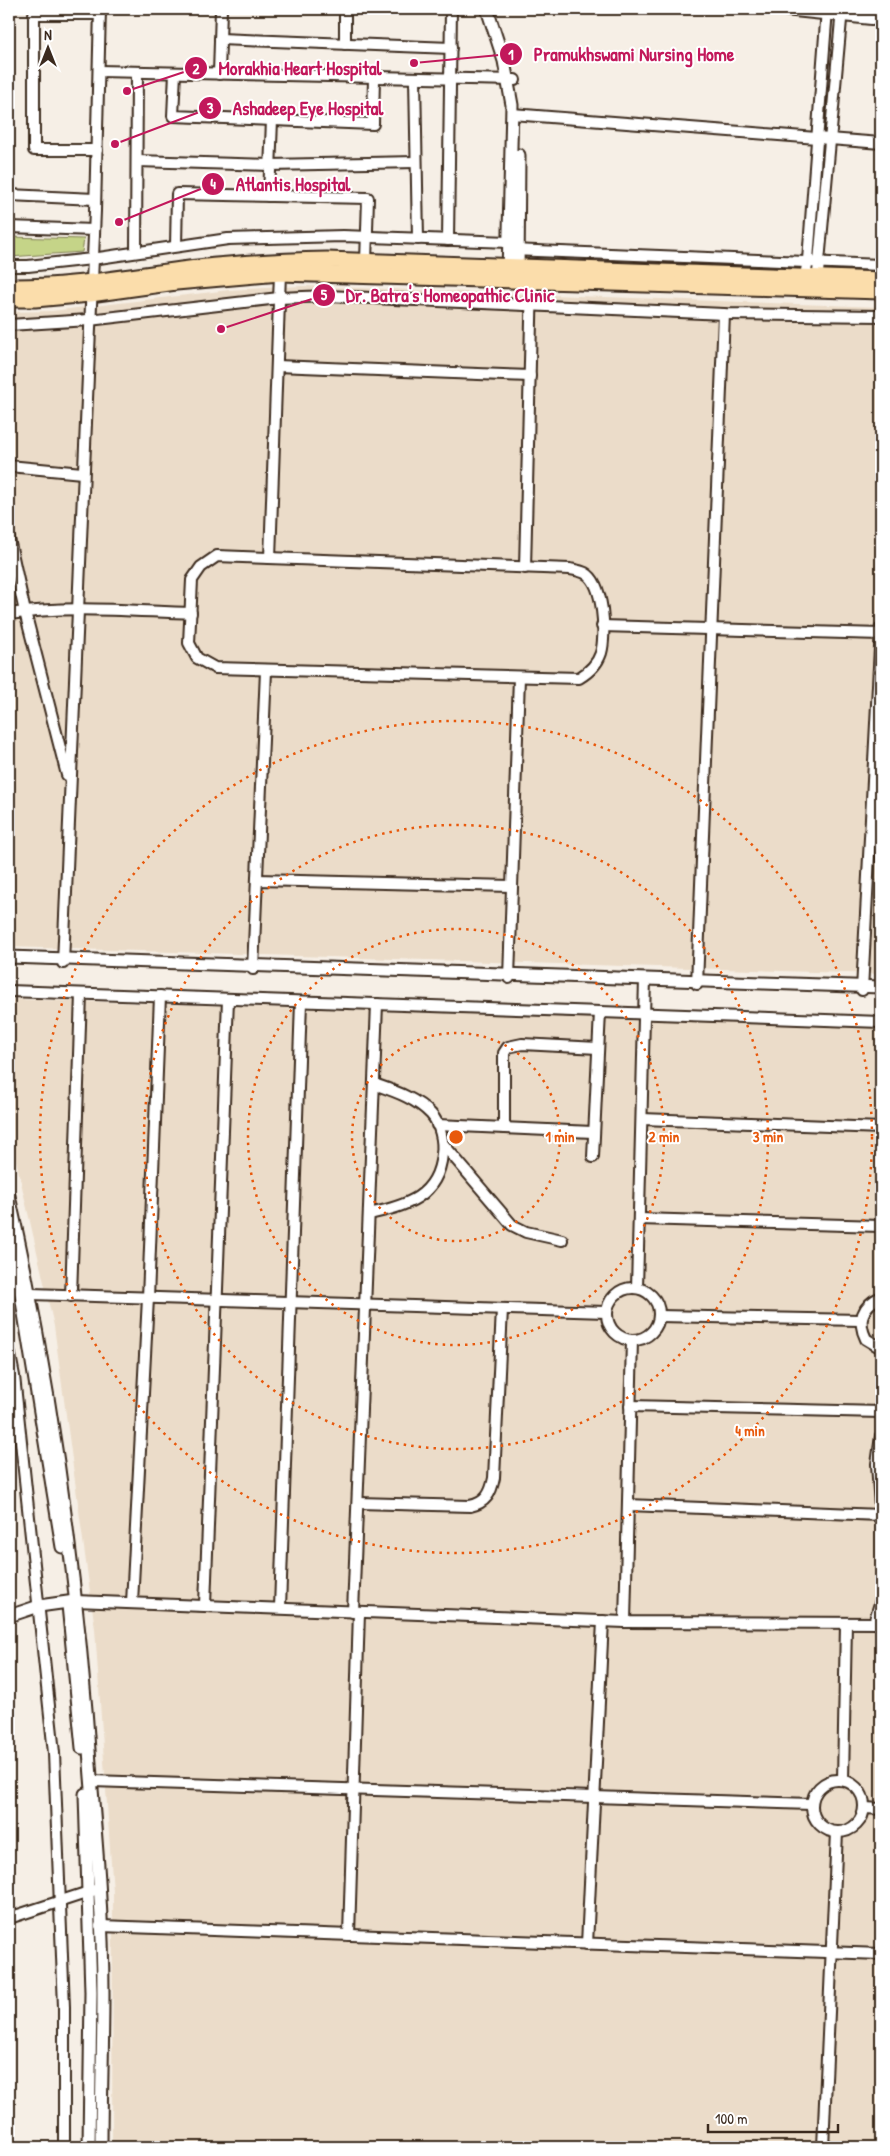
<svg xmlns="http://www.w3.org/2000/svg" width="890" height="2156" viewBox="0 0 890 2156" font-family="'Patrick Hand',sans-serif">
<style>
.built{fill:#ebdcc9}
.park{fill:#c5d488;stroke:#807f53}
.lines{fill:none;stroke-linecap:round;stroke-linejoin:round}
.minor-casing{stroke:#3b2a1e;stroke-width:14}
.tertiary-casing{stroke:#3b2a1e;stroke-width:15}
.primary-casing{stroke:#3b2a1e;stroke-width:19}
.minor{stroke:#fff;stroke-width:10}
.tertiary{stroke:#fff;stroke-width:11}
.primary{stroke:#fbddab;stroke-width:15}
.ring{fill:none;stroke:#e8590c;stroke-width:2.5;stroke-dasharray:2.5 5}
.centre{fill:#e8590c;stroke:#fff;stroke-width:2.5}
.ring-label{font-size:15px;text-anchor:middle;font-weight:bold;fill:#e8590c;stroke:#fff;stroke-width:4;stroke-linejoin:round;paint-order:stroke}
.leader{fill:none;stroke:#c2185b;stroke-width:2}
.callout-dot{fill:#c2185b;stroke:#fff;stroke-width:2}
.mark-label{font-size:15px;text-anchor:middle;font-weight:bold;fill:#fff}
.callout-label{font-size:19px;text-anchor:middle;font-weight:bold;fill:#c2185b;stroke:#fff;stroke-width:4;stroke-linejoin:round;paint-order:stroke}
</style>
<rect width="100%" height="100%" fill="#f6efe6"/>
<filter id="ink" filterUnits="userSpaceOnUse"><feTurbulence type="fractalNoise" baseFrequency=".02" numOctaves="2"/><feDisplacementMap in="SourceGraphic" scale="10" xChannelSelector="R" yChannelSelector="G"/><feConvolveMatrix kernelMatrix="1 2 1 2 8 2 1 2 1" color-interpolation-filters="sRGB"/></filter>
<g filter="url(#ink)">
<g class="built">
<polygon points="302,286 881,307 881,974 9,947 9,312 52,311 229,290"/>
<polygon points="9,999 881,1027 881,2147 112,2147 113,1892 95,1629 54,1326 9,1130"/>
</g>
<polygon class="park" points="9,237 84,239 82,252 9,257"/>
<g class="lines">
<defs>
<g id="minor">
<polyline points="775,9 881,20"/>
<polyline points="879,20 880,9"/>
<polyline points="220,39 451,48"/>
<polyline points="345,44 345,9"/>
<polyline points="99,71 515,80"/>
<polyline points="175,73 173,116 373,124 374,77"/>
<polyline points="219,74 221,9"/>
<polyline points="415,78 418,239"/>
<polyline points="512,114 881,143"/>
<polyline points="97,150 34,150 34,14 100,14"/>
<polyline points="137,161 270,165 416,162"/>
<polyline points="9,195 95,199"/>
<polyline points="269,196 272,120"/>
<polyline points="9,227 94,230"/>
<polyline points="448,240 451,9"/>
<polyline points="176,246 177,194 368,198 366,262"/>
<polyline points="512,250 881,265"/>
<polyline points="136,252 137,72"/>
<polyline points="9,266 28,266 92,259 228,239 343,236 509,242"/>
<polyline points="804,282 808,260 827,9"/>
<polyline points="817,284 842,9"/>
<polyline points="9,325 89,320 279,298 327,296 724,314 881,316"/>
<polyline points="277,366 530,376"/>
<polyline points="9,466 82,473"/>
<polyline points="9,539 25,612 67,775"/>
<path d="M217,556L570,569C575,570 581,571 585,573C604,583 606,635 601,653C597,665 589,672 579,678L215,668L197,658L189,643L192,580L201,567Z"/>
<polyline points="270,558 280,273"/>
<polyline points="525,568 532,280"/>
<path d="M9,614C69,605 130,611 191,613"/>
<polyline points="602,626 881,634"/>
<polyline points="257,880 512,886"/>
<polyline points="63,963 95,211 100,9"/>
<polyline points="253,969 266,671"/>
<polyline points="509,978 519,677"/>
<polyline points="697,984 724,314"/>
<polyline points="862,990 881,628"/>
<polyline points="9,991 881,1022"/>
<polyline points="642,1119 881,1128"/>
<polyline points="437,1125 593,1132"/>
<polyline points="504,1128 504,1053 508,1047 522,1044 598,1048"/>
<polyline points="443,1144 512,1225 526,1232 562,1240"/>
<polyline points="593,1157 600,1012"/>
<path d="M369,1214C406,1206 438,1197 442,1154C444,1141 440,1124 431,1114C416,1098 394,1091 374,1084"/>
<polyline points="639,1219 881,1226"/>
<circle cx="633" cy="1314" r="26"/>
<polyline points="637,1288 645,979"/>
<polyline points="31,1294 606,1312"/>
<polyline points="71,1296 81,994"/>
<path d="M881,1297C862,1305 857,1321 866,1339L881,1348"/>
<polyline points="659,1316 861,1320"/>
<polyline points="9,1350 14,1376 54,1753 64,2007 64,2147"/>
<polyline points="630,1406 881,1412"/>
<polyline points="881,1436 877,1464 881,1521"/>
<path d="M358,1503L470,1506C486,1503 491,1493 494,1478L502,1309"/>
<polyline points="628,1505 880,1515"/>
<polyline points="75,1601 625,1622 881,1623"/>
<polyline points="132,1603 148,1298 160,996"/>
<polyline points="205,1605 228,999"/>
<polyline points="280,1608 301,1002"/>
<polyline points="353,1612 377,1004"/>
<polyline points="625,1622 632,1340"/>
<polyline points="874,1623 881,1600"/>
<circle cx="838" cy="1806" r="26"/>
<polyline points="843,1780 846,1624"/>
<polyline points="92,1781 811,1804"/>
<polyline points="865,1808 881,1809"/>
<polyline points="9,1918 95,1890"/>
<polyline points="100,1926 881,1954"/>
<polyline points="349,1935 359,1612"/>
<polyline points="587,1944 603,1621"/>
<polyline points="823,2147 837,1832"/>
</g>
<g id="tertiary">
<polyline points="487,9 504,61 512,105 508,274"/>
<polyline points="518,274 519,155"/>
<polyline points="9,957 881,987"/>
<path d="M9,1196C52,1387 78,1581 91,1777C97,1849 103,1921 103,1993C103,2045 101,2096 101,2147"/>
<polyline points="9,1245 21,1295 62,1547"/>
<polyline points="68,1605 82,1748"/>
<polyline points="9,1616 39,1606 75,1601"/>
<polyline points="85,1794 91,1992 89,2147"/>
</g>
<g id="primary">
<path d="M9,287C72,288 135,275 198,268C241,263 283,261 327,260L881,280"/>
<polyline points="9,299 35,299 90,294 176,282 280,273 881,291"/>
</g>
</defs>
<use href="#minor" class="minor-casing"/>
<use href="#tertiary" class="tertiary-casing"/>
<use href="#primary" class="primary-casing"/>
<use href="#minor" class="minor"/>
<use href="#tertiary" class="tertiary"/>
<use href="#primary" class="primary"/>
</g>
</g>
<g class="ring">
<circle cx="456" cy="1137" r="104"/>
<circle cx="456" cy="1137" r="208"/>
<circle cx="456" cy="1137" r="312"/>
<circle cx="456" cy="1137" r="416"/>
</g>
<circle cx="456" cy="1137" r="8" class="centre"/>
<g class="ring-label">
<text x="560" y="1142">1 min</text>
<text x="664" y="1142">2 min</text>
<text x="768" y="1142">3 min</text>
<text x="750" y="1436">4 min</text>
</g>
<path class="leader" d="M414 63L511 54M127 91L196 68M115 144L210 108M119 222L213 184M221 329L324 295"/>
<g class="callout-dot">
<circle cx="414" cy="63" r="5"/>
<circle cx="127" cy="91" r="5"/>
<circle cx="115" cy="144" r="5"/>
<circle cx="119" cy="222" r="5"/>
<circle cx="221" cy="329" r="5"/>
<circle cx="511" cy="54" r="12"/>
<circle cx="196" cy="68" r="12"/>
<circle cx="210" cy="108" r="12"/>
<circle cx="213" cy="184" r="12"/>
<circle cx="324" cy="295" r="12"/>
</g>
<g class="mark-label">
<text x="511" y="60">1</text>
<text x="196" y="74">2</text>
<text x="210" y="113">3</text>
<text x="213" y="189">4</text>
<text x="324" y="300">5</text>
</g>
<g class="callout-label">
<text x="634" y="61">Pramukhswami Nursing Home</text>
<text x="300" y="75">Morakhia Heart Hospital</text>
<text x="308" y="115">Ashadeep Eye Hospital</text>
<text x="293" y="191">Atlantis Hospital</text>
<text x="450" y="302">Dr. Batra's Homeopathic Clinic</text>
</g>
<rect width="890" height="2156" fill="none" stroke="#fff" stroke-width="30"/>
<rect x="15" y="15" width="860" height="2126" fill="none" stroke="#3b2a1e" stroke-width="2" filter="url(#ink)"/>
<g transform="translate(48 48)" stroke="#ffffff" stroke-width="4" paint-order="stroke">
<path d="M0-4L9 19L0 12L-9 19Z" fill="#3b2a1e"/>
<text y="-8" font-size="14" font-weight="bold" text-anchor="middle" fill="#3b2a1e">N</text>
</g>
<path d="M708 2124v8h130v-8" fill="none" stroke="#3b2a1e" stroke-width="2.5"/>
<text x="715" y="2124" font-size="15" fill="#3b2a1e" stroke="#ffffff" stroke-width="4" paint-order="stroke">100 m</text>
</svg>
